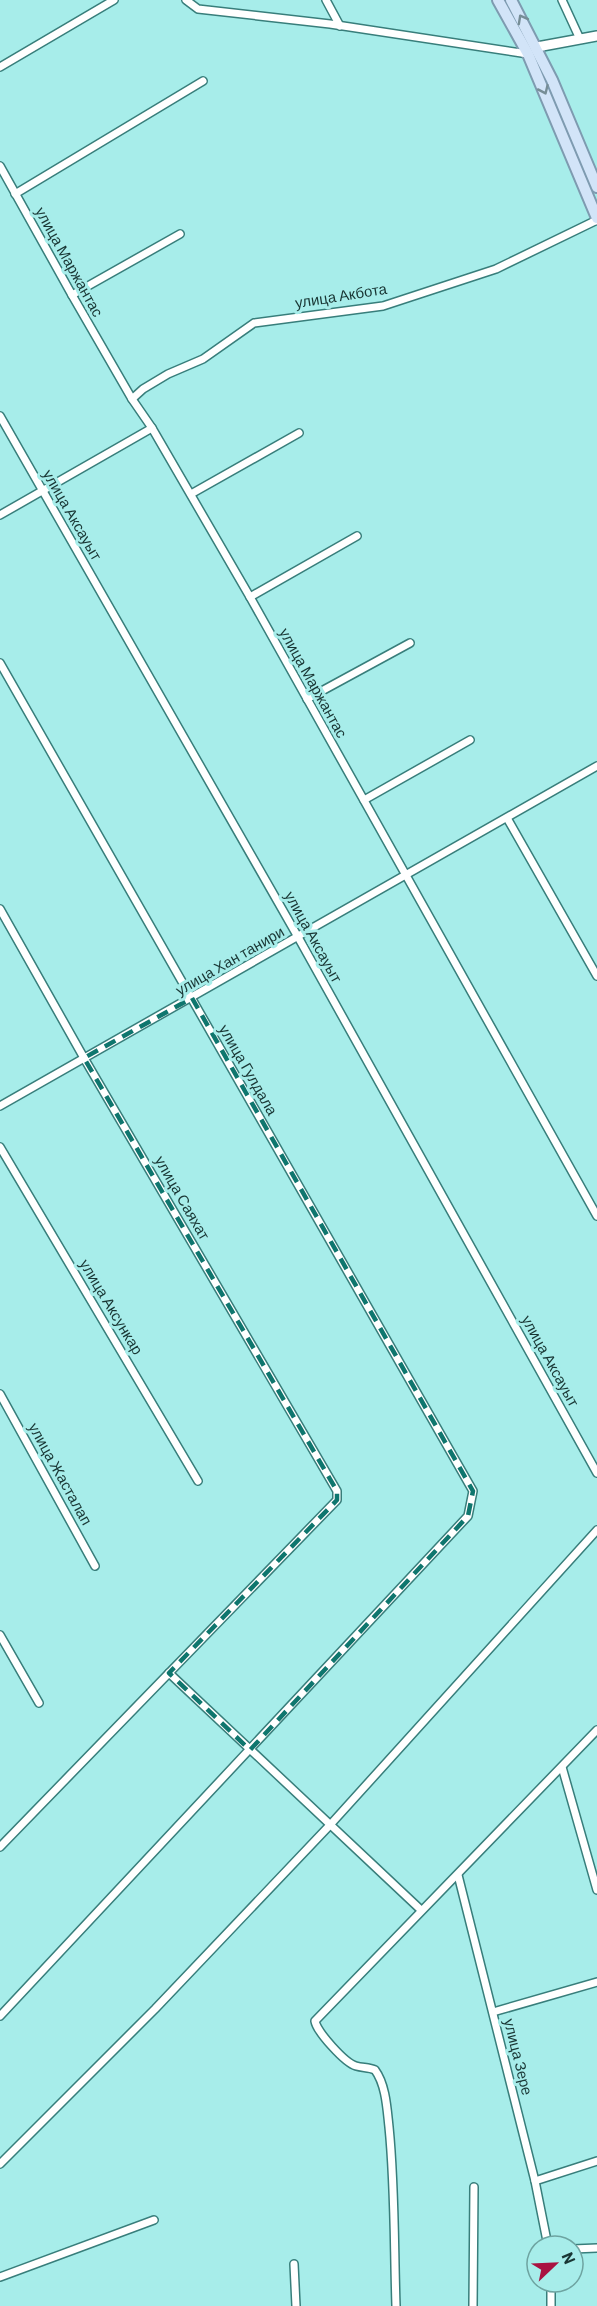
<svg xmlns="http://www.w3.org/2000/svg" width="597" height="2306" viewBox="0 0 597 2306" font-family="Barlow,sans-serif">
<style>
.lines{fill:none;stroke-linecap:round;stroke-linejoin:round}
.street-casing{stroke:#387e7b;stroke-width:10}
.secondary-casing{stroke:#387e7b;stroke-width:12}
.primary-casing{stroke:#7e9bb0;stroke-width:14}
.street{stroke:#fff;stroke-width:7}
.secondary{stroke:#fff;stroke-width:9}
.primary{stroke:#d2e4f8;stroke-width:10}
.oneway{stroke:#768d96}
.marked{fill:none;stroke:#0f766e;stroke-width:4.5;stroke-dasharray:12 8;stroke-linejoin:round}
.labels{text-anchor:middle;stroke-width:6;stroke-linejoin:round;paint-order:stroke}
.street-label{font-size:15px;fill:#193634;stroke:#a7edea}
</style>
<rect width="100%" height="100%" fill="#a7edea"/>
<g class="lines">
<defs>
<g id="street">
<polyline points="186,0 198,9 330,24 528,54"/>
<polyline points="326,0 340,26"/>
<polyline points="562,0 580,39"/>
<polyline points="0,67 114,0"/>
<polyline points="0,166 72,295 132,399 152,428 250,597 597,1216"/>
<polyline points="15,194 203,81"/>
<polyline points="72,295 180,234"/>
<polyline points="132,399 143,389 168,374 203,359 254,323 383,306 496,269 597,220"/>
<polyline points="0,416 298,937 597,1473"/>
<polyline points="191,494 299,433"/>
<polyline points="0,515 152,428"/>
<polyline points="250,597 357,536"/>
<polyline points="0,663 473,1491 468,1516 0,2016"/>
<polyline points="307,699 410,643"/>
<polyline points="364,800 470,740"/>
<polyline points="507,818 597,976"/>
<polyline points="0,909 84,1058 337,1491 337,1500 0,1847"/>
<polyline points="0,1106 597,766"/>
<polyline points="0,1147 198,1481"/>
<polyline points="0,1394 95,1566"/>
<polyline points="0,1635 39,1703"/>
<polyline points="169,1673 421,1910"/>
<polyline points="562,1767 597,1890"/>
<polyline points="458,1875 535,2181 548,2246"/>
<polyline points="493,2012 597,1982"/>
<polyline points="0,2164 155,2009 330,1825 597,1530"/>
<polyline points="535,2181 597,2161"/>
<polyline points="573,2249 597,2248"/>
<polyline points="294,2264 296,2306"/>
<polyline points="0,2277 154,2220"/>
<path d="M396,2306C394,2246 395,2186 389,2127C387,2109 386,2085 375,2070C369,2067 363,2068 356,2066C345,2063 317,2032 315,2021L597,1730"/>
<polyline points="473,2306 474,2187"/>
<polyline points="551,2306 551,2282"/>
</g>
<polyline id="secondary" points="537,47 597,36"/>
<g id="primary">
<polyline points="498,0 528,54 597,218"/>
<polyline points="511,0 552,80 597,187"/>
</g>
</defs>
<use href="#street" class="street-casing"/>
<use href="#secondary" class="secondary-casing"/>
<use href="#primary" class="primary-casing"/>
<use href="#street" class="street"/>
<use href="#secondary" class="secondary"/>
<use href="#primary" class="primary"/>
</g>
<defs><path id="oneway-chevron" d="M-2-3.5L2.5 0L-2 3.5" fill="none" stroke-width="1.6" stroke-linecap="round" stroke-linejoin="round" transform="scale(1.5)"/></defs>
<g class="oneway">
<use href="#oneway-chevron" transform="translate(522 19) rotate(-119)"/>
<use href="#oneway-chevron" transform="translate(544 90) rotate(66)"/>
</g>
<path class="marked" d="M192,998L473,1491L468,1516L250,1750L169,1673L337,1500V1491L84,1058Z"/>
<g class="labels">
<g class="street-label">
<text transform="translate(69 262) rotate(61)" y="5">улица Маржантас</text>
<text transform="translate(341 296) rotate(-9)" y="5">улица Акбота</text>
<text transform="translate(72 515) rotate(60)" y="5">улица Аксауыт</text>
<text transform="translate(313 683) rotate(61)" y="5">улица Маржантас</text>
<text transform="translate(313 937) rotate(61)" y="5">улица Аксауыт</text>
<text transform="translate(230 961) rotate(-30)" y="5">улица Хан танири</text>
<text transform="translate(248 1070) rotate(60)" y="5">улица Гулдала</text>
<text transform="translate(182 1198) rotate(60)" y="5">улица Саяхат</text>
<text transform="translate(111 1307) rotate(59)" y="5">улица Аксункар</text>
<text transform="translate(550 1361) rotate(61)" y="5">улица Аксауыт</text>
<text transform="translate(60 1474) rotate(61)" y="5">улица Жасталап</text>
<text transform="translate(518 2057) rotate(76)" y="5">улица Зере</text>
</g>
</g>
<g transform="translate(555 2264) rotate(67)"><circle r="28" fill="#a7edea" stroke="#6ea4a1" stroke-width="1.5"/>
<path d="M0-4.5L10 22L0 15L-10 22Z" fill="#a91241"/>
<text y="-9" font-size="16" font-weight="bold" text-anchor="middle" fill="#193634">N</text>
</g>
</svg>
